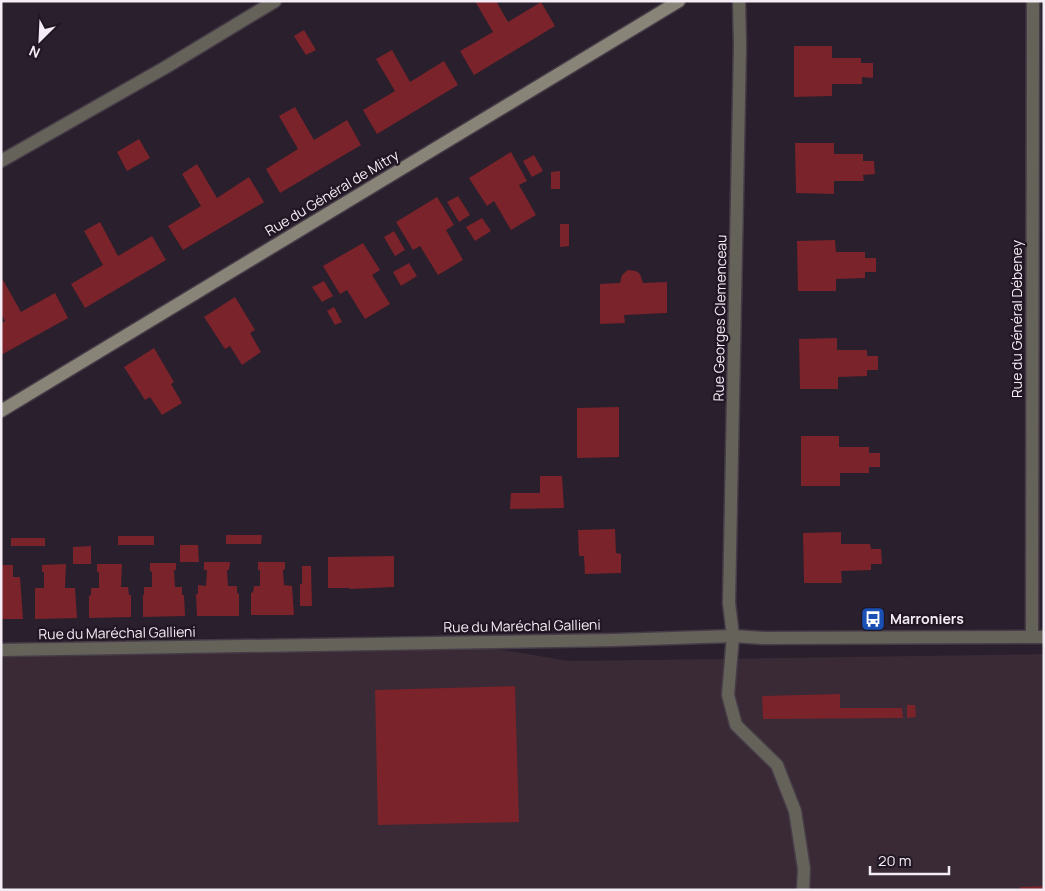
<svg xmlns="http://www.w3.org/2000/svg" width="1045" height="891" viewBox="0 0 1045 891" font-family="Manrope,sans-serif">
<style>
.industrial{fill:#392a35}
.building{fill:#7a232a}
.lines{fill:none;stroke-linecap:round;stroke-linejoin:round}
.lane-casing{stroke:#463c48;stroke-width:15}
.street-casing{stroke:#463c48;stroke-width:15}
.secondary-casing{stroke:#463c48;stroke-width:15}
.lane{stroke:#65625a;stroke-width:12}
.street{stroke:#65625a;stroke-width:12}
.secondary{stroke:#898478;stroke-width:12}
.labels{text-anchor:middle;stroke-width:4.5;stroke-linejoin:round;paint-order:stroke}
.street-label{font-size:14px;fill:#f4edf6;stroke:#211623}
.poi-label{font-size:14px;font-weight:bold;fill:#f4edf6;stroke:#211623;text-anchor:start}
</style>
<rect width="100%" height="100%" fill="#2a1f2c"/>
<polygon class="industrial" points="455,642 569,661 1044,654 1044,890 1,890 1,650"/>
<g class="building">
<polygon points="475,1 496,1 508,22 541,2 555,26 474,75 460,51 493,32"/>
<polygon points="304,30 316,50 306,55 294,36"/>
<polygon points="794,46 832,46 832,58 861,58 861,63 873,63 873,78 862,77 862,84 832,84 832,96 794,97"/>
<polygon points="392,50 410,82 444,61 458,85 377,134 363,110 395,91 376,59"/>
<polygon points="295,107 314,140 347,120 361,145 280,193 266,169 298,149 279,116"/>
<polygon points="139,139 150,158 127,171 117,152"/>
<polygon points="795,143 834,143 834,154 863,154 863,161 874,161 875,174 863,175 864,181 834,181 834,194 796,193"/>
<polygon points="511,152 527,181 519,185 536,215 511,230 494,201 487,206 469,178"/>
<polygon points="534,155 543,171 532,177 523,161"/>
<polygon points="197,164 217,198 249,177 264,202 183,250 168,226 201,206 182,174"/>
<polygon points="560,171 560,189 551,189 551,172"/>
<polygon points="458,196 470,215 459,222 447,202"/>
<polygon points="437,197 454,225 446,230 463,260 438,275 420,246 413,250 396,222"/>
<polygon points="482,218 491,231 475,241 466,227"/>
<polygon points="100,222 118,256 152,236 166,260 85,308 71,284 103,265 84,231"/>
<polygon points="560,224 569,224 569,246 560,247"/>
<polygon points="394,231 405,250 395,256 384,237"/>
<polygon points="835,240 836,252 865,252 865,258 876,258 876,272 865,272 865,278 836,279 836,291 798,291 797,241"/>
<polygon points="363,243 380,270 372,275 390,304 365,319 347,290 340,294 323,266"/>
<polygon points="409,263 417,276 401,286 393,272"/>
<polygon points="628,270 636,271 640,274 643,283 667,282 667,313 624,315 625,323 600,324 600,284 620,283 622,275"/>
<polygon points="3,280 21,312 55,293 68,318 1,355 1,324 5,321 1,314 1,281"/>
<polygon points="324,281 333,296 322,302 312,287"/>
<polygon points="235,297 255,330 250,333 261,352 242,365 230,346 225,349 204,317"/>
<polygon points="334,307 342,322 335,325 327,311"/>
<polygon points="837,338 837,350 867,350 867,356 878,356 878,370 867,370 867,376 838,377 838,389 800,389 799,339"/>
<polygon points="154,348 174,382 171,384 182,403 162,415 150,397 145,400 124,367"/>
<polygon points="619,407 619,457 577,458 577,408"/>
<polygon points="801,436 839,436 839,447 869,447 869,453 880,453 880,467 869,467 869,473 840,473 840,486 801,486"/>
<polygon points="540,476 562,476 564,508 510,509 511,493 540,493"/>
<polygon points="615,529 616,553 621,554 621,573 585,574 584,556 579,556 578,530"/>
<polygon points="841,532 841,544 870,544 871,549 881,549 882,564 871,564 871,570 841,571 842,583 804,583 803,533"/>
<polygon points="226,535 262,535 261,544 226,544"/>
<rect x="118" y="536" width="36" height="9"/>
<rect x="11" y="538" width="34" height="8"/>
<polygon points="180,545 198,545 199,562 180,562"/>
<polygon points="91,546 91,564 73,564 73,547"/>
<polygon points="394,556 394,587 350,589 350,588 328,588 328,557"/>
<polygon points="204,562 230,562 229,570 227,570 228,586 237,586 237,593 239,594 239,616 197,616 196,594 198,594 198,585 206,586 207,570 204,570"/>
<polygon points="258,562 285,562 285,569 283,570 284,585 292,586 294,615 251,615 251,593 253,592 254,586 260,586 260,570 258,570"/>
<polygon points="150,563 176,563 176,570 174,570 175,587 182,587 182,595 184,595 185,616 143,617 143,595 144,595 144,587 152,587 152,572 150,571"/>
<polygon points="66,564 65,588 75,588 77,618 35,619 35,588 44,588 44,572 42,572 42,565"/>
<polygon points="97,564 122,564 121,587 128,587 129,595 131,595 131,617 89,618 89,596 91,595 91,588 99,588 99,572 97,572"/>
<polygon points="1,565 13,565 13,577 20,577 23,619 1,619"/>
<polygon points="302,566 311,566 312,606 300,606 300,584 302,584"/>
<polygon points="515,686 519,822 378,825 375,690"/>
<polygon points="840,694 840,708 902,708 903,718 763,719 762,696"/>
<polygon points="907,705 915,705 916,717 907,718"/>
<polygon points="1044,886 1044,890 1020,890 1020,887"/>
</g>
<g class="lines">
<defs>
<g id="lane">
<polyline points="1,161 166,67 275,1"/>
<polyline points="733,636 728,695 736,725 777,765 795,811 804,869 803,890"/>
</g>
<g id="street">
<polyline points="733,636 729,603 740,46 739,1"/>
<polyline points="1032,637 1033,1"/>
<polyline points="1,650 615,640 733,636 763,638 1044,637"/>
</g>
<polyline id="secondary" points="1,411 679,1"/>
</defs>
<use href="#lane" class="lane-casing"/>
<use href="#street" class="street-casing"/>
<use href="#secondary" class="secondary-casing"/>
<use href="#lane" class="lane"/>
<use href="#street" class="street"/>
<use href="#secondary" class="secondary"/>
</g>
<defs>
<symbol id="bus-square" viewBox="-11 -11 22 22"><rect x="-9" y="-9" width="18" height="18" rx="4" fill="#1a4fb4" stroke="#211623"/><path d="M-5-6H5V4H4V6H2V4H-2V6H-4V4H-5ZM-3.5-4V0h7V-4ZM-3.5 1.2v1.5H-2V1.2ZM2 1.2v1.5H3.5V1.2Z" fill="#fff"/></symbol>
</defs>
<g fill-rule="evenodd">
<use href="#bus-square" x="859" y="605" width="28" height="28"/>
</g>
<g class="labels">
<g class="street-label">
<text transform="translate(332 193) rotate(-31)" y="5">Rue du Général de Mitry</text>
<text transform="translate(720 318) rotate(-89)" y="5">Rue Georges Clemenceau</text>
<text transform="translate(1017 319) rotate(-90)" y="5">Rue du Général Débeney</text>
<text transform="translate(522 626) rotate(-1)" y="5">Rue du Maréchal Gallieni</text>
<text transform="translate(117 633) rotate(-1)" y="5">Rue du Maréchal Gallieni</text>
</g>
<g class="poi-label">
<text x="890" y="624">Marroniers</text>
</g>
</g>
<rect width="1045" height="891" fill="none" stroke="#f4edf6" stroke-width="5"/>
<g transform="translate(40 40) rotate(204)" stroke="#211623" stroke-width="4" paint-order="stroke">
<path d="M0-4L9 19L0 12L-9 19Z" fill="#f4edf6"/>
<text y="-8" font-size="14" font-weight="bold" text-anchor="middle" fill="#f4edf6">N</text>
</g>
<path d="M870 866v8h79v-8" fill="none" stroke="#f4edf6" stroke-width="2.5"/>
<text x="878" y="866" font-size="15" fill="#f4edf6" stroke="#211623" stroke-width="4" paint-order="stroke">20 m</text>
</svg>
